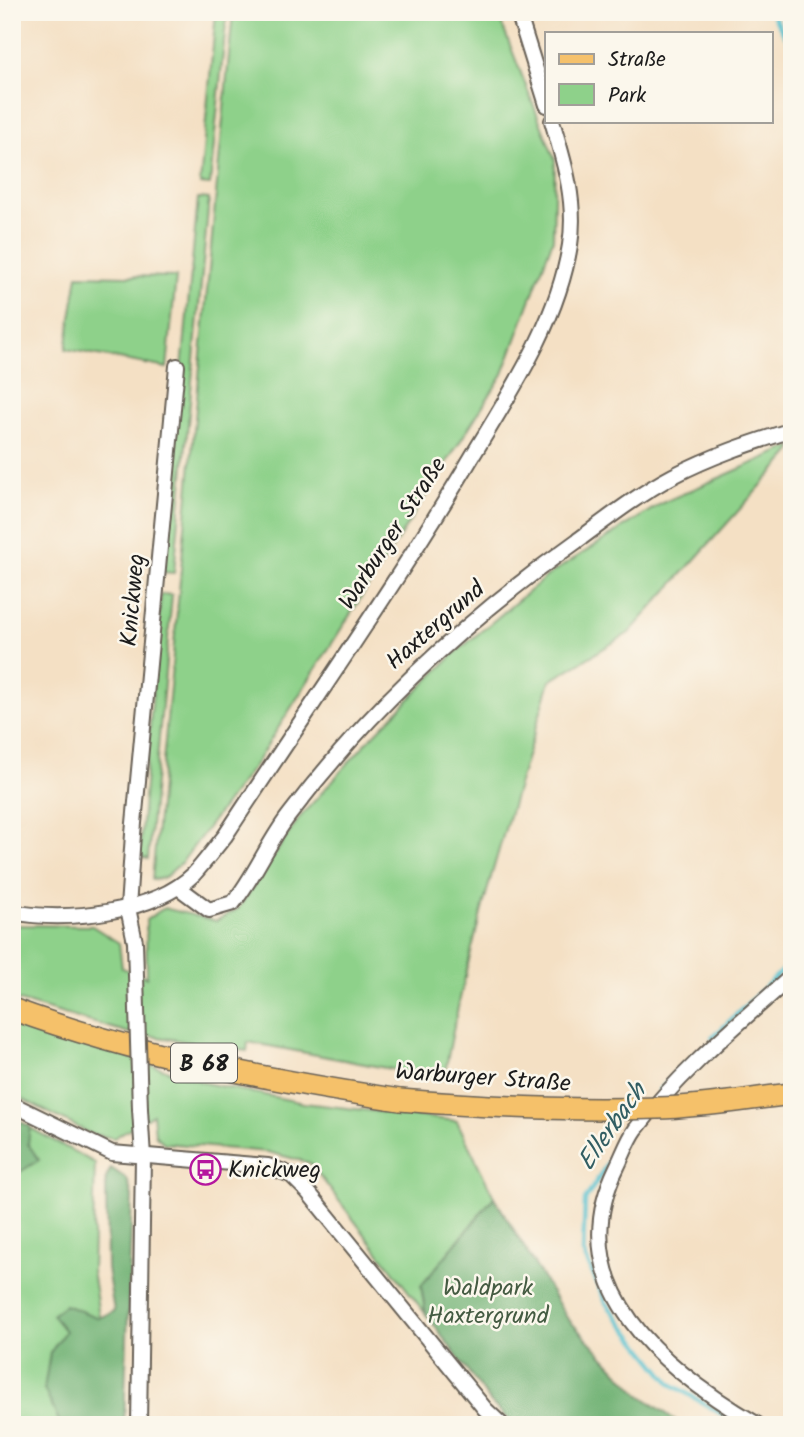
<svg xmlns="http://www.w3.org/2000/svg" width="804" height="1437" viewBox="0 0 804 1437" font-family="Kalam,sans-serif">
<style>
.green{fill:#8ed18a;stroke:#557653;stroke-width:2}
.forest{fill:#72b376;stroke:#476849;stroke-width:2}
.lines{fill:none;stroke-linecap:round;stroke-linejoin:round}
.stream{stroke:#54c0ce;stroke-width:4.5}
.street-casing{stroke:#686157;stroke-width:18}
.primary-casing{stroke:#686157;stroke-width:24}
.street{stroke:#fff;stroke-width:14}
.primary{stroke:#f5c16b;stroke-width:21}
.street-bridge-casing{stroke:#686157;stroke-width:18;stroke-linecap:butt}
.primary-bridge-casing{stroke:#686157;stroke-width:24;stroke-linecap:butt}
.street-bridge{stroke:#fff;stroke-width:14}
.primary-bridge{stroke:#f5c16b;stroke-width:21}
.labels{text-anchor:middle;stroke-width:5;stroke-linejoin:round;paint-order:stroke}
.shield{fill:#fbf7ec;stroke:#5f5e5a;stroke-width:2}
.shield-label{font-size:23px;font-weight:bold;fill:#1c1c1c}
.street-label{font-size:24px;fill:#1c1c1c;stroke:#fbf7ec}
.poi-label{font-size:24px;fill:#1c1c1c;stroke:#fbf7ec;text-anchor:start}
.park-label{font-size:24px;fill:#445b42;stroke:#fbf7ec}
.water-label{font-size:26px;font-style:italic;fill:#325e63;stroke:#fbf7ec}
</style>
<rect width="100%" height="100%" fill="#fbf7ec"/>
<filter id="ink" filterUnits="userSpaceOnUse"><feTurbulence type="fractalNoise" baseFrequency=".0143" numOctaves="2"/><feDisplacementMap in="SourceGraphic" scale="14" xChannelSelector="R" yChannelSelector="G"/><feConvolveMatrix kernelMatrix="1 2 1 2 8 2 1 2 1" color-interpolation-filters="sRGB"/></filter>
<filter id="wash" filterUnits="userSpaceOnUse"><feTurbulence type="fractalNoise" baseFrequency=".00686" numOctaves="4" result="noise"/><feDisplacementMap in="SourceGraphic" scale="28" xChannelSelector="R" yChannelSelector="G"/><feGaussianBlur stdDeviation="1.57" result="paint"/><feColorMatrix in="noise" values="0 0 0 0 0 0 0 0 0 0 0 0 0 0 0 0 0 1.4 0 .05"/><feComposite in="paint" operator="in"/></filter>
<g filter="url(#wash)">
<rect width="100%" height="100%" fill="#f4e0c4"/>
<g class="green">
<polygon points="216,12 227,12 210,185 200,184"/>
<polygon points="233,12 497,12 555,160 553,239 503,374 256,763 182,862 164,878 152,880"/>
<polygon points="198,198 209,199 174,573 163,572"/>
<polygon points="78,275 176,277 167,368 66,349"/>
<path d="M792,446V451L629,633L550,681C510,813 467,943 444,1079L248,1042L247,1051L126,1032L12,999V925L92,926L119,943L122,968L147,977L146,920L164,908L216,921L238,909L300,817L367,742L454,654L547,576L662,503Z"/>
<polygon points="161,594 172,595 148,859 139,857"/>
<polygon points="12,1018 205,1083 304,1103 457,1121 494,1197 421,1286 425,1313 310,1163 268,1152 164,1143 155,1135 153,1114 114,1138 91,1134 12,1094"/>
<polygon points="12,1118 95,1163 92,1271 105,1353 100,1425 12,1425"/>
</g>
<g class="forest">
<polygon points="12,1118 30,1126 28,1144 39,1160 12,1177"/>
<polygon points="111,1168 127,1179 132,1196 124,1425 61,1425 44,1389 50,1353 65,1331 52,1315 65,1305 99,1318 114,1311 107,1269 106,1178"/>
<polygon points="494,1197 567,1318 639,1394 682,1425 516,1425 492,1404 426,1314 421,1286"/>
</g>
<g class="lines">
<g class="stream">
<polyline points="771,12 792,47"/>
<polyline points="712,1038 792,961"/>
<polyline points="660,1090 685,1064"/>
<polyline points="630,1127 585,1200 583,1252 606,1303 671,1384 740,1425"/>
</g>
</g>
</g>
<g filter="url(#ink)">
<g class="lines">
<defs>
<g id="street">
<polyline points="518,12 547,105"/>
<path d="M178,887L209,910L233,903C255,876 268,842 290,814C371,707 468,618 577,541C608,518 639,494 673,476C711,456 751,443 792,430"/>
<path d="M12,912C65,922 153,914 194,874C205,862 215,848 225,836C308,709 396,585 473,455C512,390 558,321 570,245C577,202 564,161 552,121"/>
<polyline points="135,942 128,908 133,834 177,366"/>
<polyline points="12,1104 112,1153 268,1166 291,1175 308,1192 485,1409 502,1425"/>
<polyline points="139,1425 143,1157 140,1109"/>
<path d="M758,1425C666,1371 558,1287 617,1167C623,1155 628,1140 636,1129C680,1072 738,1024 792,976"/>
</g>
<path id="primary" d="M12,1009C137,1055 269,1080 400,1100"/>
</defs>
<use href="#street" class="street-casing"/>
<use href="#primary" class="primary-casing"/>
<use href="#street" class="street"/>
<use href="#primary" class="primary"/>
<defs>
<polyline id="street-bridge" points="135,942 140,1109"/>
<path id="primary-bridge" d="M400,1100C486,1107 572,1111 658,1108C703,1107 747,1099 792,1094"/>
</defs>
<use href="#street-bridge" class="street-bridge-casing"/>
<use href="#primary-bridge" class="primary-bridge-casing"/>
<use href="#street-bridge" class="street-bridge"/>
<use href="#primary-bridge" class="primary-bridge"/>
</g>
</g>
<defs>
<symbol id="bus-ring" viewBox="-11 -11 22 22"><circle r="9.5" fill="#fbf7ec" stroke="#b5179e" stroke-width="1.5"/><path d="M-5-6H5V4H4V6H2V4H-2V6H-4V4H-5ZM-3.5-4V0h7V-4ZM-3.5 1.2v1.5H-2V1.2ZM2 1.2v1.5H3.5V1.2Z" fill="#b5179e"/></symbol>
</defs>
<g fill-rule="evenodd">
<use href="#bus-ring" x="188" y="1152" width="35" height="35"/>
</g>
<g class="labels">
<rect class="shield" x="171" y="1043.5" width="66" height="39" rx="5"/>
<g class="shield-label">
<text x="204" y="1071">B 68</text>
</g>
<g class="street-label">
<text transform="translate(392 533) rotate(-57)" y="8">Warburger Straße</text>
<text transform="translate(132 600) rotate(-85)" y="8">Knickweg</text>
<text transform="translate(435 625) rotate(-41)" y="8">Haxtergrund</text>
<text transform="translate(483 1077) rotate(4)" y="8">Warburger Straße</text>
</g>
<g class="poi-label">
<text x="228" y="1177">Knickweg</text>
</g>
<g class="park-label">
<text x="488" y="1295">Waldpark<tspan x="488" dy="28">Haxtergrund</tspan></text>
</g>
<g class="water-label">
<text transform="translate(611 1126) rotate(-55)" y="9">Ellerbach</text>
</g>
</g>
<rect width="804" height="1437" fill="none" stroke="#fbf7ec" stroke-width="42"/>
<rect x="545" y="32" width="228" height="91" fill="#fbf7ec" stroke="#a29f99" stroke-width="2"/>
<rect x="559" y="54" width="35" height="10" fill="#f5c16b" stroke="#a29f99" stroke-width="2"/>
<text x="608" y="66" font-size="21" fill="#1c1c1c">Straße</text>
<rect x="559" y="84" width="35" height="21" fill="#8ed18a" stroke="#a29f99" stroke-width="2"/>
<text x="608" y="102" font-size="21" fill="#1c1c1c">Park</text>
</svg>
